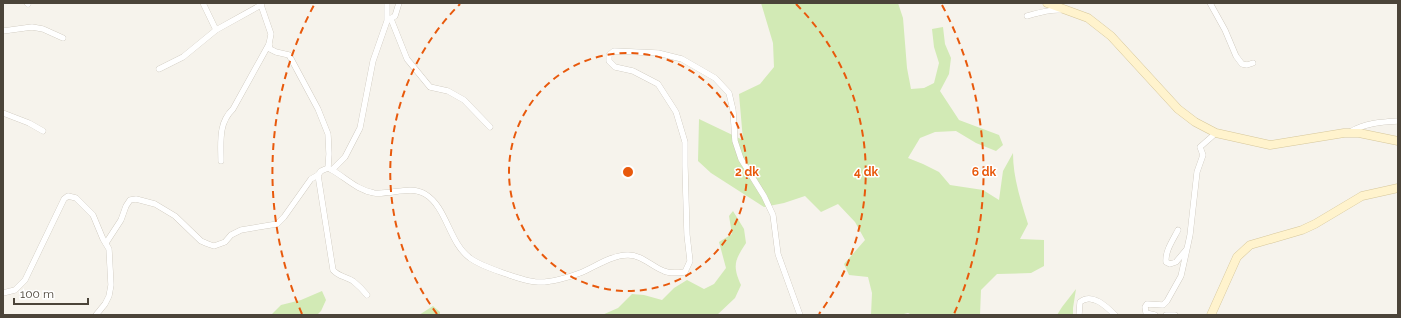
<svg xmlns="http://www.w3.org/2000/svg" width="1401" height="318" viewBox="0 0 1401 318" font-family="Raleway,sans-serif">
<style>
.green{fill:#d2eab5}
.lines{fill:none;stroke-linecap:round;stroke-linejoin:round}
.street-casing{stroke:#c2bbae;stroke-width:6}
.secondary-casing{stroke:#d6c79b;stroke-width:9}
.street{stroke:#fff;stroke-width:5.5}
.secondary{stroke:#fff3cd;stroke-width:8}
.ring{fill:none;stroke:#e8590c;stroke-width:2;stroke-dasharray:7 5}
.centre{fill:#e8590c;stroke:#fff;stroke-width:2}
.ring-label{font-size:12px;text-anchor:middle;font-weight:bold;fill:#e8590c;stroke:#fff;stroke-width:3;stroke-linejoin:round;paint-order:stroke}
</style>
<rect width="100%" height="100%" fill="#f6f3ec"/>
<g class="green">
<path d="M761,3H898L903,18L907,68L911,89L924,88L934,83L939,63L934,47L932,29L943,27L945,44L951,58L949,74L940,91L959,120L999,135L1003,145L996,151L976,143L956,131L935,132L920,138L908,158L923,164L939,172L950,185L983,190L999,200L1003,171L1013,153C1013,178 1021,201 1028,224L1020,239L1044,240V266L1031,273L997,274L981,290L980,315H912L908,313L900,315H871L872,293L868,277L849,275L844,264L865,240L855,222L838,204L821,212L805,196L784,203L764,207L711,173L698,161L699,119L743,140L739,94L760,84L774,67L773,43Z"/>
<path d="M733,211L744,229L746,243C735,260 732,265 741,285L735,298L717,315H602L618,308L632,294L644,295L662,300L674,288L687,280L704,289L714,284L726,268L719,242L732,234L729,216Z"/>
<polygon points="1076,289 1073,308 1073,315 1057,315 1062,307"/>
<polygon points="322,291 326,300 321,311 317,315 271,315 281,305 301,300"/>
<polygon points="433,306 440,312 440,315 419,315"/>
</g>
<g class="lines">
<defs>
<g id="street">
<polyline points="27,3 28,4"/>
<polyline points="203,3 216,30"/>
<path d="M262,3L261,5L271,34L269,44L270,49L276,52L289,55L318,109L328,134L329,154L328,168L321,171L318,175L333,270C339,277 345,276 353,281C358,285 363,290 367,295"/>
<polyline points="1210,3 1225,30 1236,56 1242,64 1247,65 1253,63"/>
<path d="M1027,16C1038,13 1049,9 1060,10"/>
<polyline points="391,19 407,59 430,87 448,91 464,100 490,127"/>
<polyline points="388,20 395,16 399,3"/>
<polyline points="3,31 32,27 43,29 63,38"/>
<polyline points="159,69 183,57 216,30 261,5"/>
<polyline points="3,113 29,123 43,131"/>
<path d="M1350,132C1365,123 1381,122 1398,121"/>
<path d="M221,161C221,143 218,123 233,109L269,44"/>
<polyline points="330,169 332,170 345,157 360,128 373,61 387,21 387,3"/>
<path d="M332,170C346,178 357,190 374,193C390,195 411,185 425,194C447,207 449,243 470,258C480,266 526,282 538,282C549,283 570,277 580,273C595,267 611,255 628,255C642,255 651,266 664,271C670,274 678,273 685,272L690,261L687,235L685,166V142L676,112L658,84L633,71L615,67L609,61V55L614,51L658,53L682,59L715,78L729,93L733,110L735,141L741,159L764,196L773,215L778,254L800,315"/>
<path d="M1178,230C1173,240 1165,251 1166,262L1170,264L1176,262L1186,250"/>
<polyline points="106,243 121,220 126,206 130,200 136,199 155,204 175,216 201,241 208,244 214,246 225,242 231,235 241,230 277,224 284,217 311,179 318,175"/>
<polyline points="3,293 15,290 25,280 64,199 68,196 76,198 93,215 103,239 109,249 111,285 109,296 105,304 96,315"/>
<path d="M1079,315L1080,302C1092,292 1107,307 1115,315"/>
<polyline points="1155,315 1146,313 1145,307 1147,304 1163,305 1167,301 1181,276 1187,249 1190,235 1197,172 1203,155 1200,147 1216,133"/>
<polyline points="1166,315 1175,315"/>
</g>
<g id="secondary">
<polyline points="1047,3 1088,18 1111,36 1178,109 1195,122 1216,133 1270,145 1344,133 1359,133 1398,141"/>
<polyline points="1211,315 1237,257 1250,245 1302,230 1315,224 1362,196 1398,188"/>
</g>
</defs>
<use href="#street" class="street-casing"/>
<use href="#secondary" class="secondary-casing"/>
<use href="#street" class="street"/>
<use href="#secondary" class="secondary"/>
</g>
<g class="ring">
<circle cx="628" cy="172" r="119"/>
<path d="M437 314A238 238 0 0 1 460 4M796 4A238 238 0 0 1 819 314"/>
<path d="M302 314A356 356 0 0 1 314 5M942 5A356 356 0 0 1 954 314"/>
</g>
<circle cx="628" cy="172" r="6" class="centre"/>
<g class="ring-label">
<text x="747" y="176">2 dk</text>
<text x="866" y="176">4 dk</text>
<text x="984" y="176">6 dk</text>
</g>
<rect width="1401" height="318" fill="none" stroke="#4b4439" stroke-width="8"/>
<path d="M14 298v6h74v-6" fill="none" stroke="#4b4439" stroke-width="2"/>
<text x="20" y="298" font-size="12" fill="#4b4439" stroke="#ffffff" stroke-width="3" paint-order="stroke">100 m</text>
</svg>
